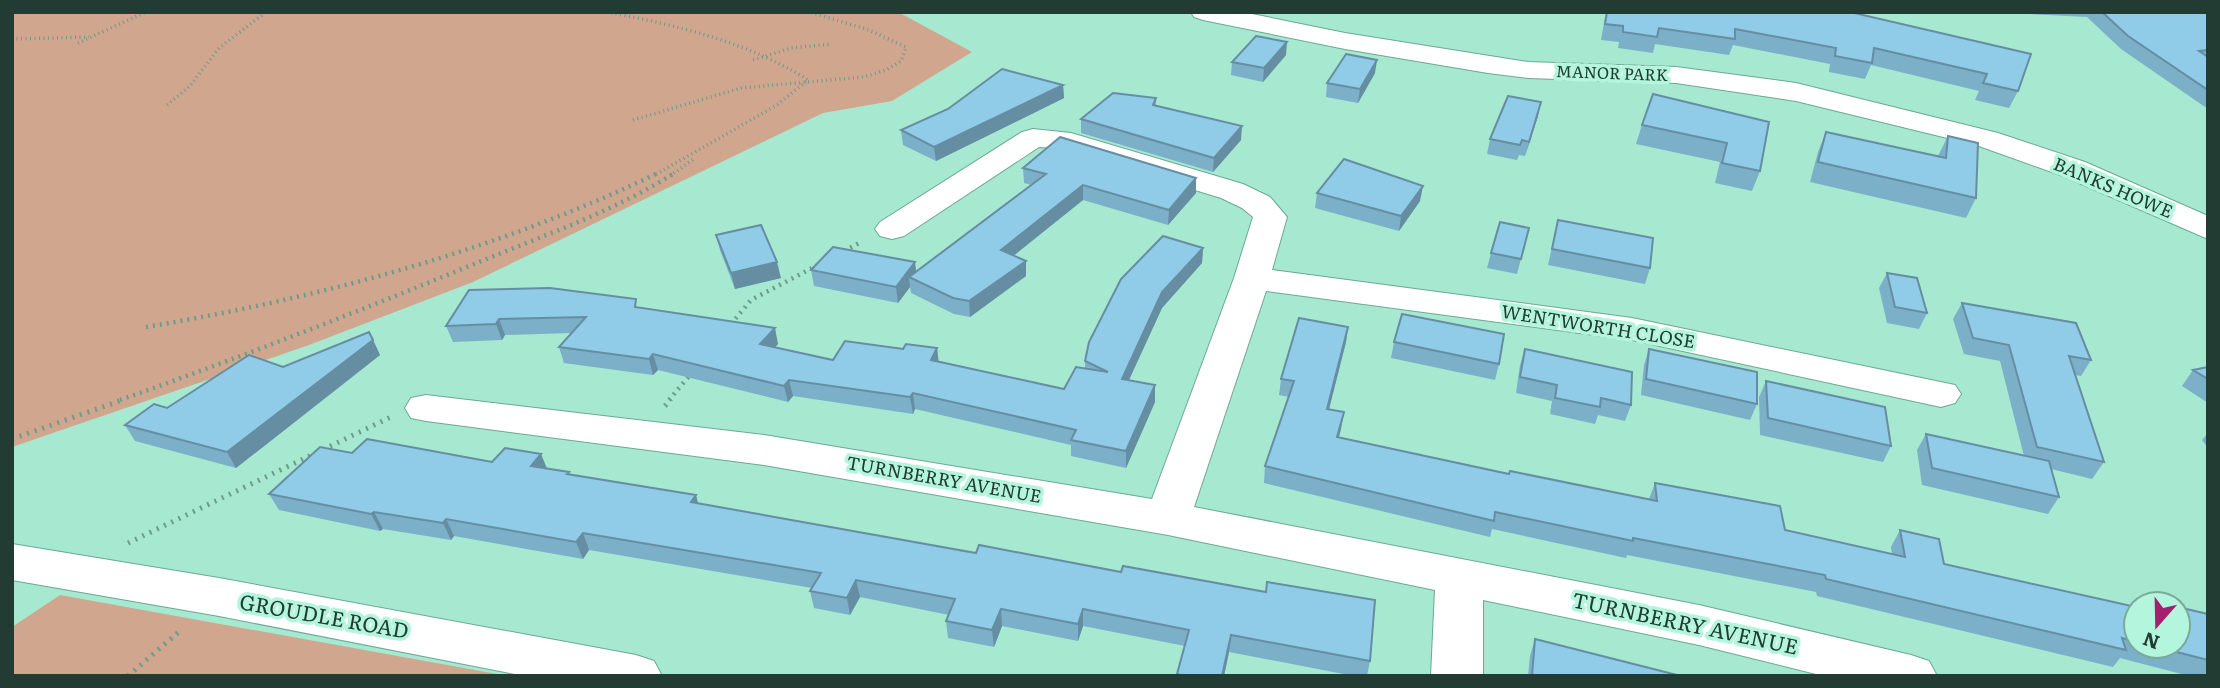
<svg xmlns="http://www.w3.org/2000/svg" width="2220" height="688" viewBox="0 0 2220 688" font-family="Literata,serif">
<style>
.green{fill:#d0a68f}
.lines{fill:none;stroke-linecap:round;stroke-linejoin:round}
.minor-casing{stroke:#6aa994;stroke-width:2}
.path-far2{stroke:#6c9c8b;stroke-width:3.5;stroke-dasharray:1 3.5;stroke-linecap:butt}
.path-far1{stroke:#6c9c8b;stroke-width:4.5;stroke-dasharray:2 5;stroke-linecap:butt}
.path{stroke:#6c9c8b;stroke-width:5;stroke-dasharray:2 6;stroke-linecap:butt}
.minor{fill:#fff;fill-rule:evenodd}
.wall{fill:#7cafc8}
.shaded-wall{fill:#658ea2}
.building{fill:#90cbe8;stroke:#658ea2;stroke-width:2}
.labels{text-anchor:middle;stroke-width:7;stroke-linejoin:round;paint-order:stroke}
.far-street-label{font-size:16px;fill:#223c33;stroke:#b4f5de}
.street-label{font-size:18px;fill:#223c33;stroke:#b4f5de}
.near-street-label{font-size:21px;fill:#223c33;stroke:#b4f5de}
</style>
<rect width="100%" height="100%" fill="#a7e8d1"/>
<g class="green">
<polygon points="12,12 898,12 972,52 892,101 823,113 473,282 309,345 12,447"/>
<polygon points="60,595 508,676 12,676 12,627"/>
</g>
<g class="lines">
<defs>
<g id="minor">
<polygon points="1191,12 1242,12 1345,33 1528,62 1676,67 1796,83 1998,133 2085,162 2208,216 2208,239 2063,176 1976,145 1796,101 1676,83 1528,78 1488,73 1345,49 1203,20 1194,17"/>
<polygon points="1033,129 1071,133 1243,184 1270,197 1287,217 1272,270 1632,318 1955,385 1961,394 1955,403 1941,407 1632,340 1266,291 1194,507 1699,605 1911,655 1929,661 1937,676 1824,676 1699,645 1483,600 1483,676 1431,676 1435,590 1168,535 764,465 426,421 411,418 405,408 411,398 426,395 764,435 1152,499 1234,278 1253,217 1242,208 1221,198 1058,148 1039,147 904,236 892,239 880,236 875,229 880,222 1022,132"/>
<polygon points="12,544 219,578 636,655 654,661 662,676 525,676 219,616 12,580"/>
</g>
</defs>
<use href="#minor" class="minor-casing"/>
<g class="path-far2">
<path d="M607,12C676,25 748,42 808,80L777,105L653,176"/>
<polyline points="12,39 89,37"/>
<polyline points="78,43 146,12"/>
<polyline points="753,60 791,48 832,44"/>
<polyline points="167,105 189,87 219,48 266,12"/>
<polyline points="633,120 741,88 863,77 886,70 901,61 906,47 869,30 810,12"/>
<polyline points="670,176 695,158"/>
</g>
<g class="path-far1">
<polyline points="844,251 861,242"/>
<polyline points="731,324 751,300 818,265"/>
<path d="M146,327C320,298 497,250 656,174"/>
<path d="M120,400C241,357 360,311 479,262C545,235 612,212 673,174"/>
<polyline points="669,400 690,375"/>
</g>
<g class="path">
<polyline points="665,406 671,399"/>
<polyline points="12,439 125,399"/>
<polyline points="128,543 391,417"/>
<polyline points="128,676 181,630"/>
</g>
<use href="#minor" class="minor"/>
</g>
<g class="wall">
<polygon points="1606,12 1850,12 2031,54 2018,91 2009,108 1975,100 1979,91 1871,65 1865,79 1829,72 1830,64 1733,45 1729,55 1655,44 1653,53 1618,48 1619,42 1601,40"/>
<polygon points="1991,12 2208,12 2208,109 2121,49 2087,17"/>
<polygon points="1286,55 1263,82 1231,75 1232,62"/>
<polygon points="1375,73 1358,103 1326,97 1327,83"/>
<polygon points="1063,85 1064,98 936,161 903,145 901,130 948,109"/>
<polygon points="1156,98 1156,106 1241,140 1213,172 1081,133 1081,119"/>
<polygon points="1538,116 1525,156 1519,155 1517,160 1487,154 1490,139"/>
<polygon points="1769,122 1760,171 1752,191 1715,183 1720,162 1636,144 1642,125"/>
<polygon points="1826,132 1938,156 1948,136 1976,198 1966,218 1810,182 1818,152"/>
<polygon points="1023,168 1196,193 1168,225 1083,200 1014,255 1026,276 970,317 954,314 911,293 910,287 898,303 814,286 811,270 917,271 1032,185 1024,183"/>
<polygon points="1317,193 1420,201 1399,231 1315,208"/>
<polygon points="1558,220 1650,268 1645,284 1548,265"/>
<polygon points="1529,228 1517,274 1487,268 1491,253"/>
<polygon points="716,235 781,278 735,289 720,250"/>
<polygon points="1203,248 1202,263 1162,308 1129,380 1155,385 1155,402 1126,468 1071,456 1071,445 915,409 913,414 793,396 788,402 658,370 653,375 564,363 559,347 571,333 505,335 502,340 453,342 446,326 469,290 638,307 778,344 775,347 833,360 903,349 937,348 938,361 1064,389 1085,369 1085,361"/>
<polygon points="1887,273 1927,313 1919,329 1887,323 1879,288"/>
<polygon points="1962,303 2091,360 2081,376 2075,375 2104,462 2092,479 2051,469 2059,497 2048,514 1922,485 1917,450 1926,434 2024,456 2000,361 1964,354 1953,319"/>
<polygon points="1348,327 1346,342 1329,409 1341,429 1339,437 1509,474 1649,499 1655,483 1785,530 1892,554 1891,547 1900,530 1944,564 2136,607 2136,646 2178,646 2208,614 2208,676 2189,676 2120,658 2113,667 1817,596 1816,592 1627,555 1626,558 1492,529 1490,537 1264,483 1265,466 1289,397 1279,395 1281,379"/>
<polygon points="373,340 380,355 236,468 135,441 125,425 167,408 283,367"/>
<polygon points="1394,342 1499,364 1495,380 1391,358"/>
<polygon points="1525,349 1631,405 1625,421 1598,415 1595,424 1550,414 1552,401 1516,393 1520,365"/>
<polygon points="1649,349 1757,404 1750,420 1641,395 1644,365"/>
<polygon points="2208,367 2208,403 2182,386 2193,370"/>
<polygon points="1766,381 1891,446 1883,462 1760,435 1759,397"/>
<polygon points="2208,433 2208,448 2202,440"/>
<polygon points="492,462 547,469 569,472 570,475 696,495 698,503 1370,661 1367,676 1354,676 1229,652 1224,676 1177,676 1185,646 1083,626 1078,641 1002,626 994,647 948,638 946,621 949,615 860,597 850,615 814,608 810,591 812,588 589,550 583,559 454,536 451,540 383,529 380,531 279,510 269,494"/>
<polygon points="1535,639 1681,676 1528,676 1530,656"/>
</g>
<g class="shaded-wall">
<polygon points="1287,42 1286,55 1263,82 1264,68"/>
<polygon points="1377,60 1375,73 1358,103 1360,89"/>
<polygon points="1063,85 1064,98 936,161 934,147"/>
<polygon points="1541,102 1538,116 1525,156 1529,142"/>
<polygon points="1242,126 1241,140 1213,172 1214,158"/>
<polygon points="1196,178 1196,193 1168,225 1169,210"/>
<polygon points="1083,185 1083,200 1002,265 1001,250"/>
<polygon points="1423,186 1420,201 1399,231 1401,216"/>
<polygon points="1203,248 1202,263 1162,308 1122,395 1122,379 1162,292"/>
<polygon points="1026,261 1026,276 970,317 969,301"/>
<polygon points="777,262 781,278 735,289 731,273"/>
<polygon points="915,262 917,277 909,277 910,287 898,303 896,287"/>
<polygon points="499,319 505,335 502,340 496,324"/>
<polygon points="1348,327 1346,342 1325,425 1327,409"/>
<polygon points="775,328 778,344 763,360 760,344"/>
<polygon points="373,340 380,355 236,468 227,452"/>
<polygon points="937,348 939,364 931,360"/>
<polygon points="653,354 658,370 653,375 649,359"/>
<polygon points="789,380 793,396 788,402 784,386"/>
<polygon points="1155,385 1155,402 1126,468 1126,451"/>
<polygon points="913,393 915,409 913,414 910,397"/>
<polygon points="1344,412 1341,429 1334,454 1337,437"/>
<polygon points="541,454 548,471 531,466"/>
<polygon points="696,495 700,512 691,502"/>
<polygon points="374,512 383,529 380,531 371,514"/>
<polygon points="446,519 454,536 451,540 443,523"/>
<polygon points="583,533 589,550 583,559 576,542"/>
<polygon points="856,580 860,597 850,615 847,598"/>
<polygon points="1001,609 1002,626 994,647 992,630"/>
<polygon points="1083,609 1083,626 1078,641 1078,624"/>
<polygon points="1231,635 1229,652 1224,676 1222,676"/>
</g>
<g class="building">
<polygon points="1607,12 1850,12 2031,54 2018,91 1983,83 1987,74 1874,48 1872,63 1835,56 1836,48 1735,29 1735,39 1659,28 1657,37 1623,32 1623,26 1605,24"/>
<polygon points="2102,12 2208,12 2208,50 2199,51 2208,57 2208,90 2128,36"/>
<polygon points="1256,36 1287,42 1264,68 1232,62"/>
<polygon points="1346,54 1377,60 1360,89 1327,83"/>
<polygon points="1002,69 1063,85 934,147 901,130 948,109"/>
<polygon points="1113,93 1156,98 1153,105 1242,126 1214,158 1081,119"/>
<polygon points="1653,94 1769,122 1760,171 1722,163 1727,143 1642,125"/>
<polygon points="1508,96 1541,102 1529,142 1522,140 1520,145 1490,139"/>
<polygon points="1826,132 1946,158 1948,136 1978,143 1976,198 1818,162"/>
<polygon points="1060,137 1196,178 1169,210 1083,185 1001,250 1026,261 969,301 953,298 909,277 1046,174 1023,168"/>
<polygon points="1344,159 1423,186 1401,216 1317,193"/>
<polygon points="1558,220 1653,238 1650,268 1552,249"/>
<polygon points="1500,222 1529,228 1521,259 1491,253"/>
<polygon points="761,225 777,262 731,273 716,235"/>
<polygon points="1163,236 1203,248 1162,292 1122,379 1155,385 1126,451 1071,440 1076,430 913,393 910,397 789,380 784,386 653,354 649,359 559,347 586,317 499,319 496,324 446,326 469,290 550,288 636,299 635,307 775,328 760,344 833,360 845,341 903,349 906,344 937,348 931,360 1064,389 1076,367 1108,372 1085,361 1089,342 1121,279"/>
<polygon points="833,247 915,262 896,287 811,270"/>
<polygon points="1887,273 1917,278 1927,313 1895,307"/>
<polygon points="1962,303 2076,323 2091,360 2069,356 2104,462 2037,447 2009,345 1973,338"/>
<polygon points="1402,314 1504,334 1499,364 1394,342"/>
<polygon points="1299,318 1348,327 1327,409 1344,412 1337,437 1509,474 1510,471 1657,501 1655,483 1780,506 1785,530 1905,557 1900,530 1939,539 1944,564 2136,607 2136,642 2122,638 2126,650 1826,579 1825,575 1633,538 1633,541 1495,512 1494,521 1265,466 1294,381 1281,379"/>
<polygon points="369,332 373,340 227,452 125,425 154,404 167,408 249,355 283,367"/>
<polygon points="1525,349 1632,372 1631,405 1601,398 1600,407 1555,398 1557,385 1520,377"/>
<polygon points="1649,349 1757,372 1757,404 1646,379"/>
<polygon points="2208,367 2208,379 2193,370"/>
<polygon points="1766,381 1885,407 1891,446 1768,418"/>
<polygon points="1926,434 2049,461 2059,497 1932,468"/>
<polygon points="367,439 492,462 505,448 541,454 531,466 569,472 567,474 696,495 691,502 976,553 979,545 1121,572 1123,566 1266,592 1267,582 1375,600 1370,661 1231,635 1222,676 1185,676 1177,674 1189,630 1083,609 1078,624 1001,609 992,630 946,621 955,599 856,580 847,598 810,591 821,573 583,533 576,542 446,519 443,523 374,512 371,514 269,494 320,447 352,453"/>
<polygon points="2151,600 2167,604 2153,604"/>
<polygon points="2178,607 2208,614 2208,660 2153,646 2178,646"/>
<polygon points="1535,639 1681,676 1532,676"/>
</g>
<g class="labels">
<g class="far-street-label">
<text transform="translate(1612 73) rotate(2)" y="6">MANOR PARK</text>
</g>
<g class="street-label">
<text transform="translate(2113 188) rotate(23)" y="6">BANKS HOWE</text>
<text transform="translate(1598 327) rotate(9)" y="6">WENTWORTH CLOSE</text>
<text transform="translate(944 480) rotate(10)" y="6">TURNBERRY AVENUE</text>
</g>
<g class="near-street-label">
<text transform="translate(324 617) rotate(10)" y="7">GROUDLE ROAD</text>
<text transform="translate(1685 624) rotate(12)" y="7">TURNBERRY AVENUE</text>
</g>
</g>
<rect width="2220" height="688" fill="none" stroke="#223c33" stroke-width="28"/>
<g transform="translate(2157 625) rotate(200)"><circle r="33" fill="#b4f5de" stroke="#7aab9a" stroke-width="2"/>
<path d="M0-5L12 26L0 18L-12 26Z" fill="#a4206d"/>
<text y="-10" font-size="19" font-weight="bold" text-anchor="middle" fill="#223c33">N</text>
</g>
</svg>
